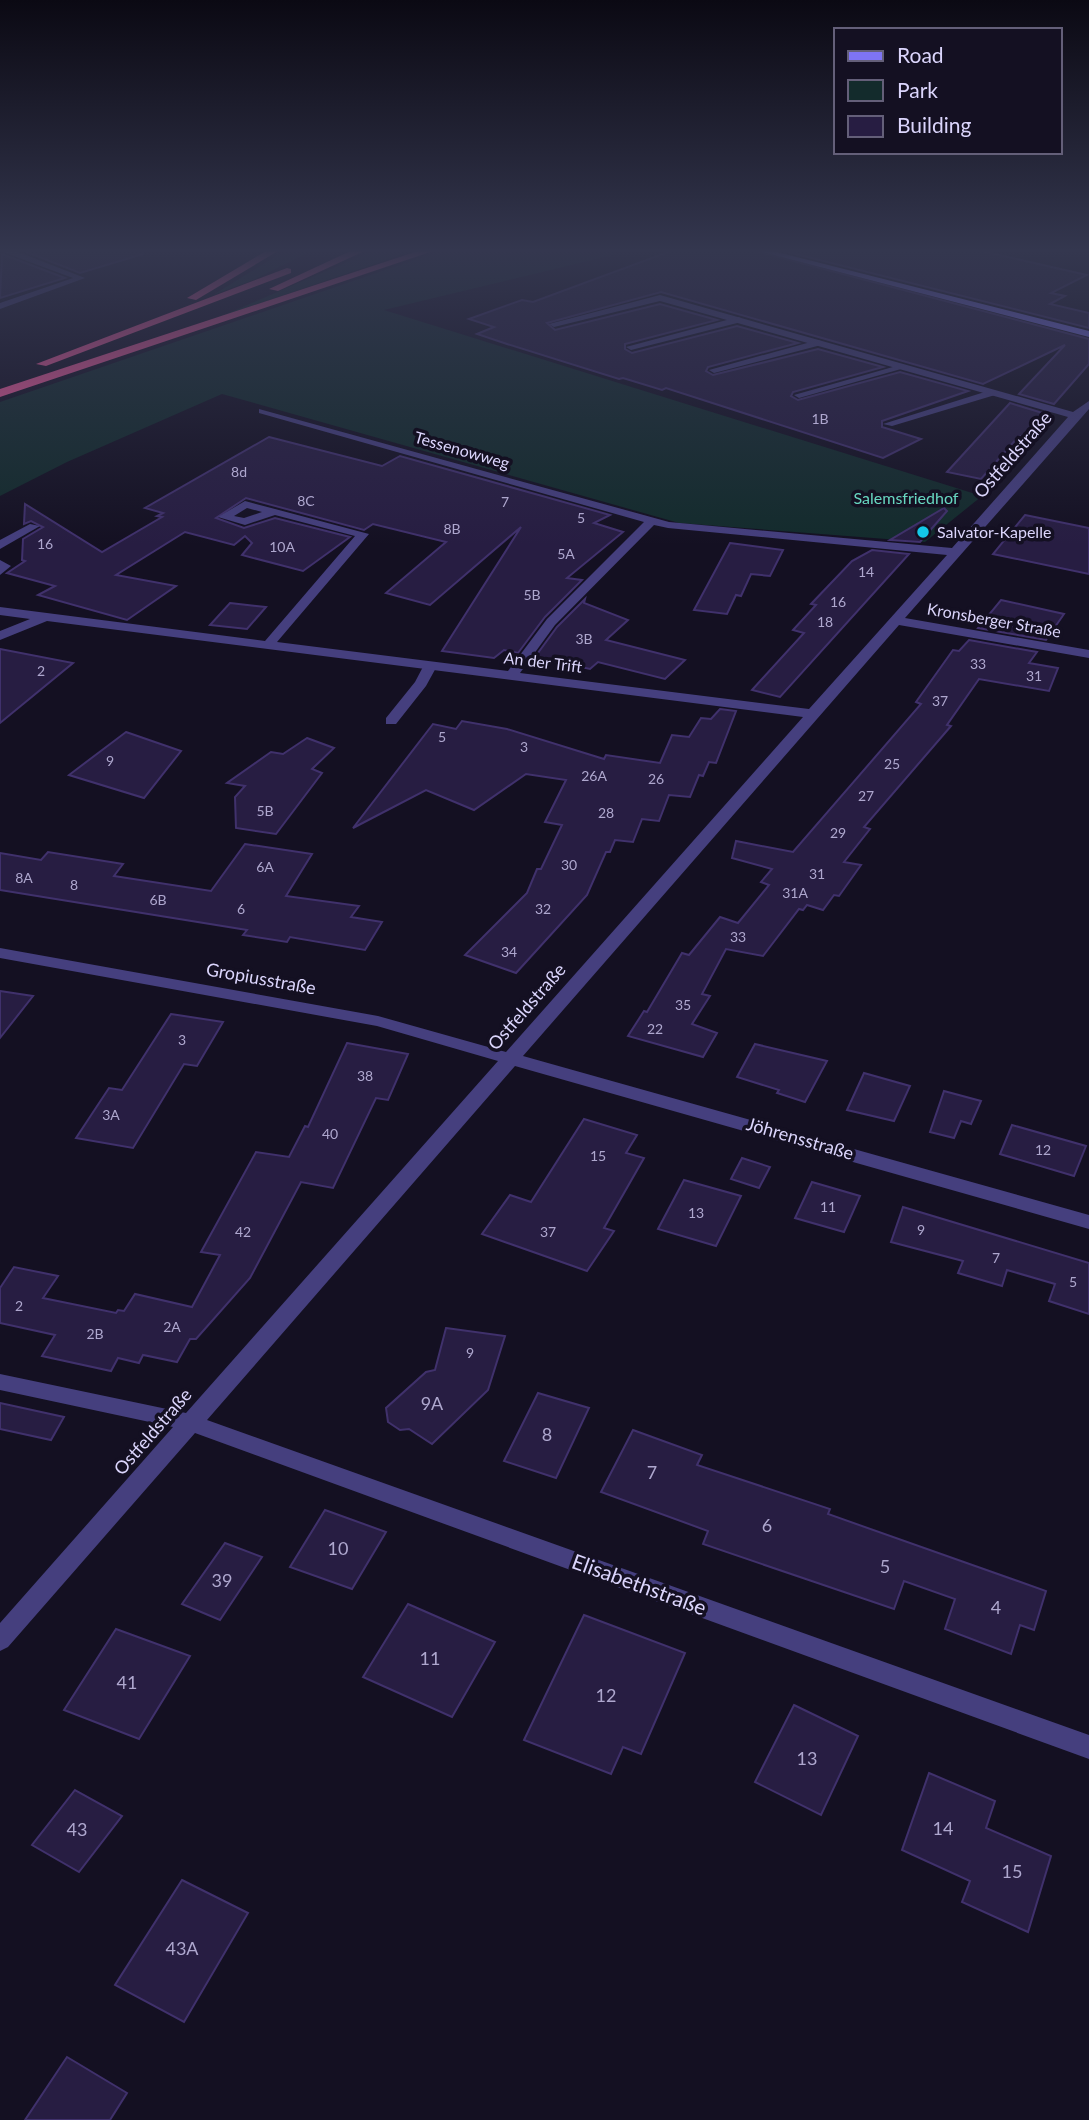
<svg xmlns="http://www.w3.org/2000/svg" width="1089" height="2120" viewBox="0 0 1089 2120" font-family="Lato,sans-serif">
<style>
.green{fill:#132b2c}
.building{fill:#271d42;stroke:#40316c;stroke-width:2}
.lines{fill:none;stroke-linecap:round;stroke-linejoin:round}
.lane{fill:#453f7e;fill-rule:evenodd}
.street{fill:#453f7e;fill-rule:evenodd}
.secondary{fill:#7e74f4;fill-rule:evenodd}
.highway{fill:#f25a9a;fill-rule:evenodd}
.poi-dot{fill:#13c8e9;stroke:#141022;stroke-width:2.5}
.labels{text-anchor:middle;stroke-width:7;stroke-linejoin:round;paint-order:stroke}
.number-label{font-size:14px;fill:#aea7ce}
.far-street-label{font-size:16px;fill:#dbd5fc;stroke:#141022}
.far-park-label{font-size:16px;fill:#67d6c0;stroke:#141022}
.far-poi-label{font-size:16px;fill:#dbd5fc;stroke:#141022;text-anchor:start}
.street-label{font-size:18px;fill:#dbd5fc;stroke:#141022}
.near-number-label{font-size:18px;fill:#aea7ce}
.near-street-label{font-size:21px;fill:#dbd5fc;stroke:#141022}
</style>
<rect width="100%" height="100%" fill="#141022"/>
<g class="green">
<polygon points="289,248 318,248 253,280 213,295"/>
<polygon points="380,248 421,248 217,318"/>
<polygon points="449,248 596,248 617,254 384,310 982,496 925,542 679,523 222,394 67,462 0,496 0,402"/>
</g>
<g class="building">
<polygon points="24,248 142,248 143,254 80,273 19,249"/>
<polygon points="679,248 744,248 1089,339 1089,364 1054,404 1019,394 1065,345 983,384 661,292 547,323 555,330 660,304 717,320 625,344 625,349 632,353 737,326 798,343 708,367 706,371 713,375 818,349 883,367 793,392 791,396 798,400 900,372 968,391 882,421 882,427 921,439 883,458 666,388 662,390 623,378 619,379 507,344 477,334 494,327 469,319 522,300 533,302"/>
<polygon points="772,248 968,248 1087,275 1051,293 1065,296 1050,304 1089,313 1089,328"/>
<polygon points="2,254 65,278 0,298"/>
<polygon points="1010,403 1046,414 1026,437 1019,436 981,479 947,472"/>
<polygon points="269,437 382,466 400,456 610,515 594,523 623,532 567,578 582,580 545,617 518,653 504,650 494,658 442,651 521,527 430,605 386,593 446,542 373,524 364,530 246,498 216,518 244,528 275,518 350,537 303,571 242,555 252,543 245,536 234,545 185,532 116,575 176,586 127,620 38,595 55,586 7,573 25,561 22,560 23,539 43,527 31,521 24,524 25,504 102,552 162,517 157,516 163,513 145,508"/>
<polygon points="944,508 947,511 920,542 890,540"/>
<polygon points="1025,515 1089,528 1089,574 993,554"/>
<polygon points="730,543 783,550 770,576 751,574 741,596 736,595 727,614 694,610"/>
<polygon points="872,550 909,554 780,697 752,690 804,633 793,630 816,605 811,604 852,561"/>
<polygon points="585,599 584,603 628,620 606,640 685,660 665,679 598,662 590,669 535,657 557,627"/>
<polygon points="1001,600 1064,614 1046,640 978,628"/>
<polygon points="230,603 266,607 247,629 210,625"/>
<polygon points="969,640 1037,652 1029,663 1058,668 1049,691 979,679 947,725 951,726 864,827 870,829 844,862 861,865 839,896 834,895 823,910 807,905 803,910 799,909 763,956 726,949 702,994 710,996 692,1024 717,1033 703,1057 628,1036 644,1011 647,1012 682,953 689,955 720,917 738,923 769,885 761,882 772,869 732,858 736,841 793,852 921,704 916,702 953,650 959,651"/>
<polygon points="0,649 73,663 0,723"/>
<polygon points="720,709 736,711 716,763 709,762 703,776 699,775 690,797 669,795 659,821 642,819 633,842 615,840 610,852 606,852 587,895 516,973 465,955 527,893 537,869 541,869 562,825 545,822 566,780 526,774 474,810 426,790 353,828 433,724 456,729 462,721 507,729 604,759 606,755 660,763 672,735 689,737 701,718 711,719"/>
<polygon points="126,732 181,751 144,798 69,775"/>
<polygon points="307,738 334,748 312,769 322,773 276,834 236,828 235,797 245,786 227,783 271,752 283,754"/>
<polygon points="245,844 312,854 286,896 359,906 351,917 382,922 365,950 290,937 287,942 243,935 247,930 0,890 0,853 41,860 48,852 123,864 114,876 211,891"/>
<polygon points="0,991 33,996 0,1038"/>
<polygon points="171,1014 223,1022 197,1066 184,1064 133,1148 76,1138 109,1088 122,1090"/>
<polygon points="347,1043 408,1054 388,1100 376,1098 333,1188 301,1182 250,1278 196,1339 190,1339 177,1362 143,1355 139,1363 118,1358 111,1371 42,1356 55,1335 0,1323 0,1288 14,1267 58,1276 43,1298 116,1313 118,1310 124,1311 135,1294 192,1307 220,1255 201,1252 256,1152 289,1157 305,1126 308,1127"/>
<polygon points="755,1044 827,1061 805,1102 777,1093 779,1090 737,1077"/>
<polygon points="864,1073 910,1086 894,1121 847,1110"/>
<polygon points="944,1091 981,1101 971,1124 961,1121 954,1138 930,1132"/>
<polygon points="584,1119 637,1135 626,1153 644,1158 604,1228 614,1231 587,1271 482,1234 510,1195 531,1202"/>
<polygon points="1012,1125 1086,1146 1074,1176 1000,1154"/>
<polygon points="742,1158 770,1167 759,1188 731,1179"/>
<polygon points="684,1180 741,1196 716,1246 658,1229"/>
<polygon points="812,1182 860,1196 844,1232 795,1218"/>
<polygon points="903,1207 1089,1263 1089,1314 1049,1301 1055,1284 1007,1270 1002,1286 958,1273 963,1261 891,1242"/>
<polygon points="446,1328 505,1336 488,1390 432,1444 409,1429 400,1430 388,1422 386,1408 426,1372 435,1370"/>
<polygon points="538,1393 589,1408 556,1478 504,1461"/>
<polygon points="0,1403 64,1417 51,1440 0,1429"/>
<polygon points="633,1430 702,1455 697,1465 830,1509 828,1514 1046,1591 1034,1630 1020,1625 1011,1654 945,1629 955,1599 904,1581 894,1609 703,1544 708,1531 601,1492"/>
<polygon points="325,1510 386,1532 352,1589 290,1567"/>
<polygon points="225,1543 262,1557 220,1620 182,1604"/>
<polygon points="408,1604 495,1642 452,1717 363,1677"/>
<polygon points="584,1615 685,1653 641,1754 623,1747 611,1774 524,1740"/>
<polygon points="116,1629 190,1656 139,1739 64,1710"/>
<polygon points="794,1705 858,1736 821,1815 755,1782"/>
<polygon points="929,1773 995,1801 986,1828 1051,1856 1028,1932 962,1902 970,1881 902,1850"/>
<polygon points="75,1790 122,1816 79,1872 32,1845"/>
<polygon points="182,1880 248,1913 184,2022 115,1985"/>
<polygon points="67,2057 127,2093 110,2120 25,2120"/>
</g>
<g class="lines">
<g class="lane">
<polygon points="738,317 741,318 741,322 631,350 626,347"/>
<polygon points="818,340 821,341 821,345 714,373 709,370"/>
<polygon points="900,365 908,367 799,398 794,395"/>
<polygon points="991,390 995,391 995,395 892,426 883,424"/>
<polygon points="30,524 40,526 0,549 0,540"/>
<polygon points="0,560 11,566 0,575"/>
<polygon points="430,662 437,666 426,686 396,724 386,724 386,718 415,682 425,663"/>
</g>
<g class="street">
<polygon points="0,248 8,248 85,278 0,309 0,303 73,278 0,251"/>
<polygon points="1017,248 1056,248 1052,251"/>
<path d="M660,295L1073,412L1089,401V409L905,618L1089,650V658L899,625L523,1056L1089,1215V1229L515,1066L207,1420L1089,1735V1759L195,1433L8,1647L0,1651V1623L173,1427L0,1390V1374L186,1413L498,1061L377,1026L0,958V948L378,1016L506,1052L803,717L47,621L0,640V631L30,619L0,615V607L265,641L355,536L275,515L245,525L218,517L245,501L369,534L277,642L508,671L547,619L644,522L259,413V409L669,522L952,548L1068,417L660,301L554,327L549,324ZM247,508L262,512L244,518L234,516ZM654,525L668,528L947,555L809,709L520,673L555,625Z"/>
</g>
<polygon class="secondary" points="747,248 761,248 1089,331 1089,337"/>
<g class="highway">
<polygon points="271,248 283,248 196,300 187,298"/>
<polygon points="357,248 371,248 278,291 269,289"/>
<polygon points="427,248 442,248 0,397 0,389"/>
<polygon points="287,268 291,269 291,273 46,366 36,364"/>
</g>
</g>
<linearGradient id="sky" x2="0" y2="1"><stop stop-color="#0b0913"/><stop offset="0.46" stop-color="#34374f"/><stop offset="1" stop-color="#34374f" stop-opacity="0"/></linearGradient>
<rect width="1089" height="545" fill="url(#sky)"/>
<circle class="poi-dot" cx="923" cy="532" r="7"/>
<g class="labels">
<g class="number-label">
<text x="820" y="424">1B</text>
<text x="239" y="477">8d</text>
<text x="306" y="506">8C</text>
<text x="505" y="507">7</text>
<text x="581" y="523">5</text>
<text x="452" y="534">8B</text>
<text x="45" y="549">16</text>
<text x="282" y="552">10A</text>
<text x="566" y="559">5A</text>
<text x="866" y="577">14</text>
<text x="532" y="600">5B</text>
<text x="838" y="607">16</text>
<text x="825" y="627">18</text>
<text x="584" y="644">3B</text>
<text x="978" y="669">33</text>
<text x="41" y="676">2</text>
<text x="1034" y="681">31</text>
<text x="940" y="706">37</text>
<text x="442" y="742">5</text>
<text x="524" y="752">3</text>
<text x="110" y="766">9</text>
<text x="892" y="769">25</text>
<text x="594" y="781">26A</text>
<text x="656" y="784">26</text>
<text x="866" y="801">27</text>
<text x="265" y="816">5B</text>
<text x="606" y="818">28</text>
<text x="838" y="838">29</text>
<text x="569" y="870">30</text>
<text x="265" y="872">6A</text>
<text x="817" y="879">31</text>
<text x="24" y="883">8A</text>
<text x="74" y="890">8</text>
<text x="795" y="898">31A</text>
<text x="158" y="905">6B</text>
<text x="241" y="914">6</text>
<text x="543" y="914">32</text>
<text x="738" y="942">33</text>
<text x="509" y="957">34</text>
<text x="683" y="1010">35</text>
<text x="655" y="1034">22</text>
<text x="182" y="1045">3</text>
<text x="365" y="1081">38</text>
<text x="111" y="1120">3A</text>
<text x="330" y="1139">40</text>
<text x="1043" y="1155">12</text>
<text x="598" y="1161">15</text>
<text x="828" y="1212">11</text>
<text x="696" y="1218">13</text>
<text x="921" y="1235">9</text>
<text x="243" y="1237">42</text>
<text x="548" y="1237">37</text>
<text x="996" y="1263">7</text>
<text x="1073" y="1287">5</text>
<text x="19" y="1311">2</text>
<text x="172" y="1332">2A</text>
<text x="95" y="1339">2B</text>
<text x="470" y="1358">9</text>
</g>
<g class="far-street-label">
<text transform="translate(462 450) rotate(16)" y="6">Tessenowweg</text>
<text transform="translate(994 620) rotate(10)" y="6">Kronsberger Straße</text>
<text transform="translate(543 662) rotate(7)" y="6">An der Trift</text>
</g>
<g class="far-park-label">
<text x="906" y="504">Salemsfriedhof</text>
</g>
<g class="far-poi-label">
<text x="937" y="538">Salvator-Kapelle</text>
</g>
<g class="street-label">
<text transform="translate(1013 455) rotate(-49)" y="6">Ostfeldstraße</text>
<text transform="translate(261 979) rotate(10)" y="6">Gropiusstraße</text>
<text transform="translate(527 1007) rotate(-49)" y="6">Ostfeldstraße</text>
<text transform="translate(800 1139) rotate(16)" y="6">Jöhrensstraße</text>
<text transform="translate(153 1432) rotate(-49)" y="6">Ostfeldstraße</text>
</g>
<g class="near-number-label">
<text x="432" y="1410">9A</text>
<text x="547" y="1441">8</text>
<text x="652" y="1479">7</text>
<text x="767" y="1532">6</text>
<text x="338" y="1555">10</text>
<text x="885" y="1573">5</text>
<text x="222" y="1587">39</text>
<text x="996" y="1614">4</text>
<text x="430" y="1665">11</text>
<text x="127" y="1689">41</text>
<text x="606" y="1702">12</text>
<text x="807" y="1765">13</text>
<text x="943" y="1835">14</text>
<text x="77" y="1836">43</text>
<text x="1012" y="1878">15</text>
<text x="182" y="1955">43A</text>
</g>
<g class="near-street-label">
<text transform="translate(639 1585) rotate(20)" y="7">Elisabethstraße</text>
</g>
</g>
<rect x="834" y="28" width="228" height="126" fill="#141022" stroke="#645f79" stroke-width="2"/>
<rect x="848" y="51" width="35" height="10" fill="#7e74f4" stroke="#645f79" stroke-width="2"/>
<text x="897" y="63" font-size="21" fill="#dbd5fc">Road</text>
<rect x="848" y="80" width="35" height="21" fill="#132b2c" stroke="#645f79" stroke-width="2"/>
<text x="897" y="98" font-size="21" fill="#dbd5fc">Park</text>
<rect x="848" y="116" width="35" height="21" fill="#271d42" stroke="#645f79" stroke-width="2"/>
<text x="897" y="133" font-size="21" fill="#dbd5fc">Building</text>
</svg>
